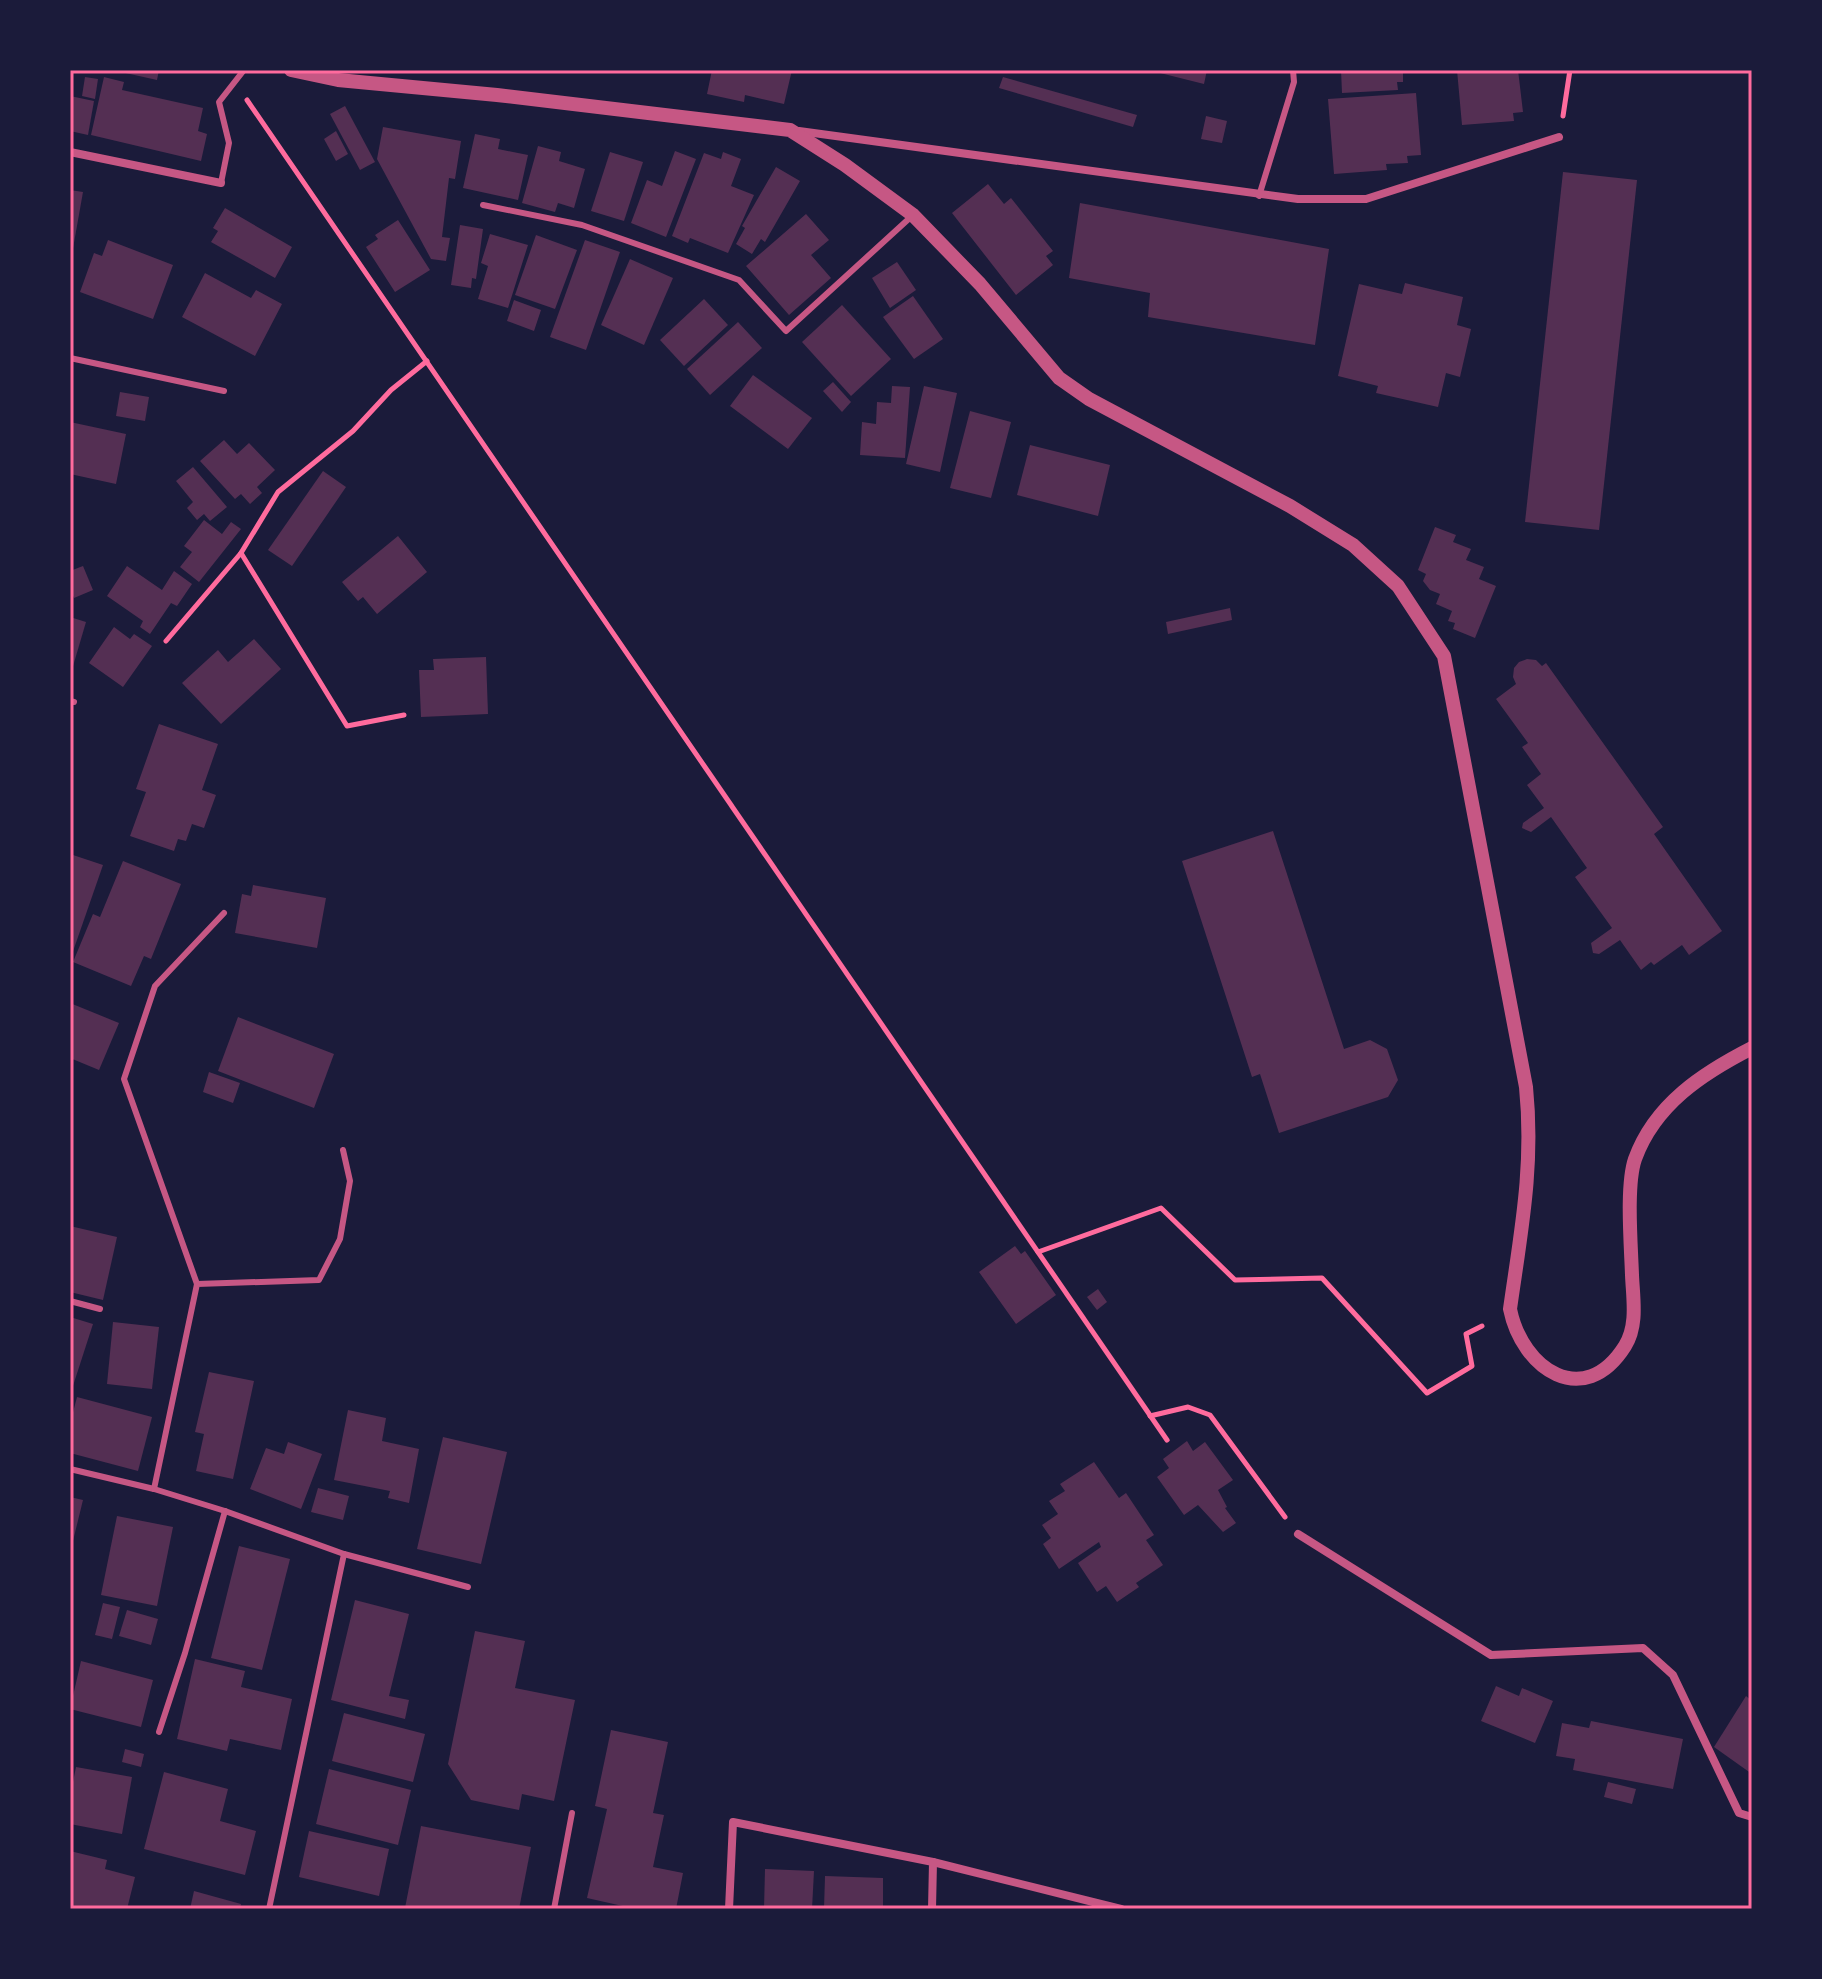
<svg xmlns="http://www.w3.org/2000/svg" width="1822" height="1979" viewBox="0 0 1822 1979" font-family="'Work Sans',sans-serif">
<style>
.building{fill:#542f53}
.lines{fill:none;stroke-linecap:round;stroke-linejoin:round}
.path{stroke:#ff6b9d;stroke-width:5}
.service{stroke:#c65784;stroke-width:6}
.minor{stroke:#c65784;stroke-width:8}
.tertiary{stroke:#c65784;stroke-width:14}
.neatline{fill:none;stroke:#ff6b9d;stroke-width:3}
</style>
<rect width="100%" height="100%" fill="#1b1b3a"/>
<g class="building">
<polygon points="112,70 159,70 157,80"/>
<polygon points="712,70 792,70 784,104 745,95 744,102 707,94"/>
<polygon points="1148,70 1207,70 1204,84"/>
<polygon points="1341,70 1403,70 1403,82 1397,82 1398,90 1342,93"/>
<polygon points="1457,70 1518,70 1523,112 1513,113 1514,121 1462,125"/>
<polygon points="85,77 98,79 95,99 82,96"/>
<polygon points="104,77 124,82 122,90 203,108 198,131 207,134 201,161 91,135"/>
<polygon points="1003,77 1137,115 1133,127 999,88"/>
<polygon points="1416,93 1421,155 1407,156 1408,163 1386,164 1387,170 1334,174 1328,99"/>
<polygon points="70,96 94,101 88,135 70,131"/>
<polygon points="345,106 375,162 360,170 330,114"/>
<polygon points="1206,116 1227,121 1222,143 1201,139"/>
<polygon points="383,127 461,141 455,179 449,178 442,237 450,238 446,261 431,259 377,159"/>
<polygon points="336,131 348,154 336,161 324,139"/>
<polygon points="475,134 500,139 498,149 528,155 518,200 463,188"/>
<polygon points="538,146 561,152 559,161 585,169 574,208 558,203 555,212 522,203"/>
<polygon points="675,151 696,159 666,237 631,223 647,180 662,186"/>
<polygon points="610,152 643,162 624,221 591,211"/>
<polygon points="723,152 741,159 731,186 754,195 728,253 690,238 688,243 672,236 704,153 721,159"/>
<polygon points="776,167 800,181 765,242 761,239 752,254 736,244 745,228 742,226"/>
<polygon points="1563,172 1637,180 1599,530 1525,522"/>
<polygon points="988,184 1004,204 1011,198 1053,251 1046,256 1053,265 1016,295 952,213"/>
<polygon points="70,190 83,192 72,254 70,254"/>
<polygon points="1080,203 1329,249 1315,345 1148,317 1150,293 1069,278"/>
<polygon points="225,208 292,247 275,278 211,242 218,231 213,228"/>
<polygon points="806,214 829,240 811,255 831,278 789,315 746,266"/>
<polygon points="398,220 430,270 395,292 366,247 378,239 375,235"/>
<polygon points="460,225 483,229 476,279 472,278 471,288 451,285"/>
<polygon points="490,234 528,245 508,308 478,299 488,266 481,263"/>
<polygon points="536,235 577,250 555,309 515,295"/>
<polygon points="108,240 173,265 153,319 80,292 94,253 102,256"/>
<polygon points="585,240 620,252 586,350 550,337"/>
<polygon points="630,259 673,278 644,345 601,325"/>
<polygon points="897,262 916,290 890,308 872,278"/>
<polygon points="205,273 251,298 256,290 282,304 255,356 182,317"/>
<polygon points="1405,283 1463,297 1457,325 1471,329 1460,377 1446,373 1438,407 1376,393 1378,386 1338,376 1359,284 1402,294"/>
<polygon points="913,296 943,339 914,359 883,317"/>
<polygon points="704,299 728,325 684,366 660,340"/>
<polygon points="514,300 541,310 534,331 507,321"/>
<polygon points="842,305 891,359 851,396 802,342"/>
<polygon points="738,322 762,348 710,395 687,369"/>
<polygon points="753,375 812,418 788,449 730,406"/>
<polygon points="833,382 851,402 842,412 823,391"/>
<polygon points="892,386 910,387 905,458 860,455 862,422 876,424 877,402 891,403"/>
<polygon points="924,386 957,393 940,472 906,464"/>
<polygon points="120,392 149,397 145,421 116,416"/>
<polygon points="970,411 1011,422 991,498 950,488"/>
<polygon points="70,422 126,434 116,484 70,474"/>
<polygon points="224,440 237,454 249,443 275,470 257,487 262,493 250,504 241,494 235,499 200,461"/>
<polygon points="1030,445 1110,465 1098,516 1017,495"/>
<polygon points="193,467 227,507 210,521 204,514 197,520 187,508 193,502 176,481"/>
<polygon points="323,471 346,487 292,566 268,550"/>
<polygon points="204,520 222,534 231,522 241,529 199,582 180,567 192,552 184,546"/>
<polygon points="1435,527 1456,535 1453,542 1471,549 1466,560 1484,567 1479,579 1496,586 1475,638 1453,629 1455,623 1448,621 1452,611 1436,604 1440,594 1430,590 1423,581 1426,574 1418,570"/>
<polygon points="398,536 427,572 377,614 363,597 358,601 342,582"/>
<polygon points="83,566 93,590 74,598 70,589 70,571"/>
<polygon points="127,566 162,590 174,571 192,584 177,606 171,603 150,634 140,627 143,621 107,596"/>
<polygon points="1230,608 1232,620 1168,634 1166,622"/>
<polygon points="70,617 86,622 71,673 70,673"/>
<polygon points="114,627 130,639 134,634 152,646 123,687 89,663"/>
<polygon points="254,639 281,669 221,724 182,683 218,650 228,662"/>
<polygon points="486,657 488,714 421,717 419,670 434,670 433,659"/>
<polygon points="1527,659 1536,660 1542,666 1546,663 1663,827 1654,834 1722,931 1689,955 1682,945 1654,965 1651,962 1641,970 1620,940 1599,954 1593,953 1591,943 1612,928 1575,877 1587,868 1551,817 1531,832 1522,828 1523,823 1544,808 1527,785 1541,774 1522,747 1528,743 1496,699 1516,684 1513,677 1514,668 1519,662"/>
<polygon points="159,724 218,744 202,790 216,795 204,828 192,824 186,841 178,839 174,851 130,836 146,792 136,789"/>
<polygon points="1273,831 1344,1049 1370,1040 1387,1049 1398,1080 1388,1097 1279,1133 1260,1074 1252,1077 1182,861"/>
<polygon points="70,854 103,865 70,960"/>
<polygon points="123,861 181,884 151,959 144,956 131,986 73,962 93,914 100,917"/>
<polygon points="253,885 326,898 317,948 235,933 242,894 251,896"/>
<polygon points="70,1003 119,1023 99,1070 70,1058"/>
<polygon points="238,1017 334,1054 314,1108 218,1071"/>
<polygon points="209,1072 240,1083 233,1103 203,1092"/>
<polygon points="70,1226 117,1237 103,1300 70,1292"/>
<polygon points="1015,1246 1021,1254 1025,1251 1056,1295 1016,1324 979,1272"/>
<polygon points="1098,1289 1107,1302 1097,1310 1087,1297"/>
<polygon points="70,1317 93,1324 71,1392 70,1392"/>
<polygon points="113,1322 159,1327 152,1389 107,1384"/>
<polygon points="209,1372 254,1381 233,1479 196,1471 204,1434 195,1432"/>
<polygon points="77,1397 152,1417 138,1471 70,1453 70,1424"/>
<polygon points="348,1410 386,1418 382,1441 419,1449 409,1503 388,1498 390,1491 334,1480"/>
<polygon points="443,1437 507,1452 481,1564 417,1549"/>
<polygon points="1187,1441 1193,1451 1205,1442 1233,1480 1218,1490 1227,1507 1225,1508 1236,1523 1223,1532 1198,1505 1184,1515 1157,1477 1169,1468 1163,1459"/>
<polygon points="288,1442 322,1454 301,1509 250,1489 266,1448 284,1454"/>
<polygon points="1094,1462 1119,1498 1126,1493 1154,1535 1146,1540 1163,1565 1136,1583 1139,1587 1117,1602 1106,1586 1097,1592 1078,1563 1101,1547 1099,1542 1059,1569 1043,1544 1051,1538 1042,1525 1058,1514 1049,1501 1065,1491 1060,1484"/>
<polygon points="318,1488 349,1496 343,1520 311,1512"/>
<polygon points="70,1497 83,1500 71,1549 70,1549"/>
<polygon points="117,1516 173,1527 157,1606 101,1595"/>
<polygon points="239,1546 290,1559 262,1670 211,1658"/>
<polygon points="355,1600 409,1614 389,1696 409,1700 405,1719 331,1700"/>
<polygon points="103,1603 120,1607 112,1639 95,1635"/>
<polygon points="127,1610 158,1619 151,1645 119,1636"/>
<polygon points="475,1631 525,1641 515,1688 575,1700 554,1801 522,1794 519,1810 471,1800 448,1764"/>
<polygon points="195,1659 245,1671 241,1687 292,1699 281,1750 230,1739 227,1751 177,1739"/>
<polygon points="81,1661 153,1680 141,1727 70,1709"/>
<polygon points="1496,1686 1519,1696 1522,1688 1553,1701 1535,1743 1481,1721"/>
<polygon points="1746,1696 1752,1701 1752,1774 1714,1747"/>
<polygon points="344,1713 425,1734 413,1782 332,1761"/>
<polygon points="1591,1721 1683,1739 1673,1789 1573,1770 1575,1759 1556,1756 1562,1723 1589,1728"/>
<polygon points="611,1730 668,1742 653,1813 664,1815 653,1867 683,1873 676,1909 636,1909 587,1898 607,1809 595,1806"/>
<polygon points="125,1749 144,1754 141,1767 122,1762"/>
<polygon points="76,1767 132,1777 122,1834 70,1824 70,1797"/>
<polygon points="329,1769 411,1790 398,1845 316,1824"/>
<polygon points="164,1772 228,1789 220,1821 256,1831 245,1875 144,1849"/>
<polygon points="1608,1782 1636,1789 1632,1804 1604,1797"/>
<polygon points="421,1826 531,1847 519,1909 405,1908"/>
<polygon points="309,1831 389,1849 379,1896 299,1877"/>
<polygon points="70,1851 107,1860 105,1869 135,1877 127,1909 70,1909"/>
<polygon points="765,1869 814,1871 812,1909 764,1909"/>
<polygon points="825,1876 883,1878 883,1909 824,1909"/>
<polygon points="194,1891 241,1904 240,1909 190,1909"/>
</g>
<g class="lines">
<g class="path">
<polyline points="247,100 1167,1440"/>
<polyline points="1563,116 1570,70"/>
<polyline points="241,553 347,726 404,715"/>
<polyline points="166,641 241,553 278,492 353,431 391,390 427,361"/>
<polyline points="1038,1252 1161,1208 1235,1280 1322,1278 1427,1393 1472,1366 1466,1334 1482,1326"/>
<polyline points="1150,1416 1188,1407 1210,1415 1285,1517"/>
</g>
<g class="service">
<polyline points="221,183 229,143 219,102 244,70"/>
<polyline points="1259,196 1294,82 1293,70"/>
<polyline points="483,205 582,225 739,280 786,331 913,215"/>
<polyline points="70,358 224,391"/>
<polyline points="70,701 74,702"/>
<polyline points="197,1284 124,1079 155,986 224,913"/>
<polyline points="70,1301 100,1309"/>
<polyline points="70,1469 154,1489 225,1511 344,1554 468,1587"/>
<polyline points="154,1489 197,1284 319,1280 340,1239 350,1181 343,1150"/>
<polyline points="159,1732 185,1653 225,1511"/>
<polyline points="269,1909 344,1554"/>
<polyline points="554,1909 572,1813"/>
</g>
<g class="minor">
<polyline points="799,131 1298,199 1366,199 1559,137"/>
<polyline points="70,152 221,183"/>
<polyline points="1298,1534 1491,1655 1643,1648 1673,1675 1739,1813 1752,1817"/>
<polyline points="933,1862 1121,1909"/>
<polyline points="729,1909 733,1822 933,1862 932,1909"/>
</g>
<path class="tertiary" d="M291,70L338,80L497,95L790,130L845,165L913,215L980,284L1059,378L1089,399L1290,506L1353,545L1398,586L1444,656L1526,1087C1534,1166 1521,1231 1510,1309C1522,1369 1584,1411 1625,1346C1638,1325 1633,1299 1632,1275C1631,1245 1626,1185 1635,1159C1655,1104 1703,1073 1752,1048"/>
</g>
<rect width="1822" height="1979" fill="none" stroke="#1b1b3a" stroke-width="144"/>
<rect x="72" y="72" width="1678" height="1835" class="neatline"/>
</svg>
